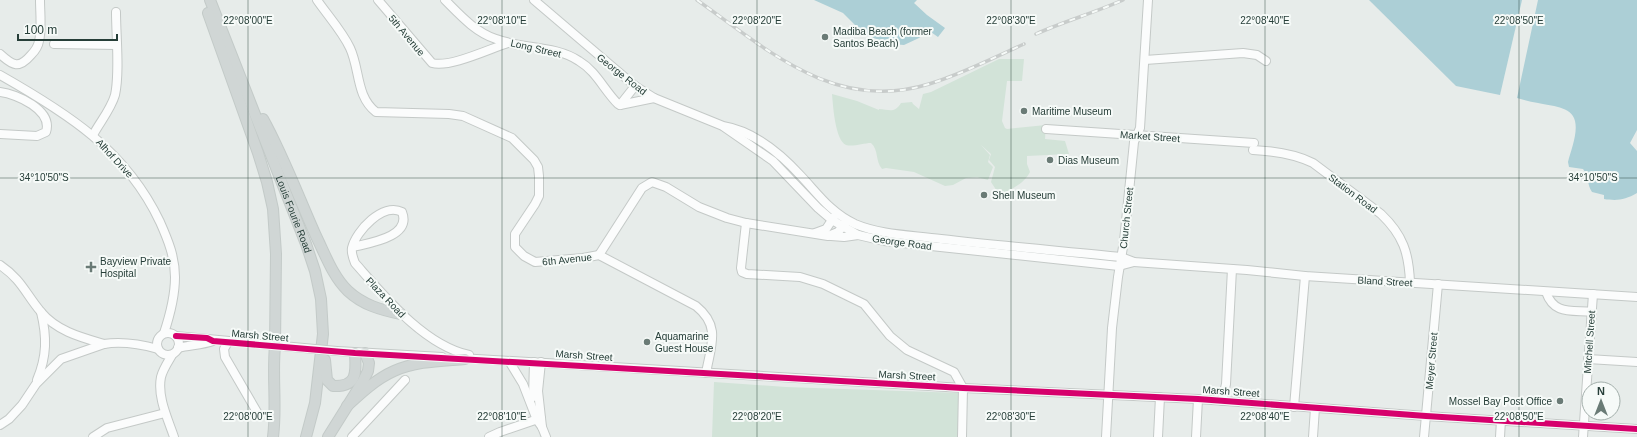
<svg xmlns="http://www.w3.org/2000/svg" width="1637" height="437" viewBox="0 0 1637 437" font-family="Arial,sans-serif">
<style>
.green{fill:#d2e3d8}
.water{fill:#accfd6}
.lines{fill:none;stroke-linecap:round;stroke-linejoin:round}
.minor-casing{stroke:#c4c9c7;stroke-width:10}
.major-casing{stroke:#c3cac8;stroke-width:12}
.minor{stroke:#fbfcfc;stroke-width:8}
.major{stroke:#d0d6d5;stroke-width:10}
.rail-casing{stroke:#c8cccb;stroke-width:3.5}
.rail{stroke:#f6faf8;stroke-width:2;stroke-dasharray:6;stroke-linecap:butt}
.minor-bridge-casing{stroke:#c4c9c7;stroke-width:10;stroke-linecap:butt}
.minor-bridge{stroke:#fbfcfc;stroke-width:8}
.cycleway-casing{stroke:#f6faf8;stroke-width:8}
.cycleway{stroke:#d6006c;stroke-width:6}
.ticks{fill:none;stroke:#263e38;stroke-width:1;stroke-opacity:0.45}
.poi-dot{fill:#6a7b76;stroke:#f6faf8;stroke-width:1.5}
.labels{text-anchor:middle;stroke-width:4;stroke-linejoin:round;paint-order:stroke}
.poi-label{font-size:10px;fill:#263e38;stroke:#f6faf8;text-anchor:start}
.street-label{font-size:10px;fill:#263e38;stroke:#f6faf8}
.ticks-label{font-size:10px;text-anchor:middle;fill:#263e38;stroke:#f6faf8;stroke-width:4;stroke-linejoin:round;paint-order:stroke}
</style>
<rect width="100%" height="100%" fill="#e7ecea"/>
<g class="green">
<path d="M999,59H1024L1022,81H1007L1002,121L1005,128L1007,129L1046,125L1045,139L1065,141L1069,154L1027,156V164L1030,172C1023,185 1012,188 1000,196L991,182L995,167L989,160L991,154L981,145L990,155L988,162L993,167L988,180L977,177L966,178L953,185L945,186L914,172L886,168L882,169C875,161 879,150 871,143C864,143 853,147 846,145C835,140 833,105 832,94L857,101L879,110V109C890,110 895,113 901,103L912,102L913,104L919,109L923,94L931,92Z"/>
<polygon points="714,382 786,387 961,393 960,437 712,437"/>
</g>
<g class="water">
<polygon points="814,0 917,0 914,3 927,15 945,28 938,37 928,30 919,38 904,45 891,44 865,35 843,13"/>
<polygon points="1369,0 1522,0 1500,95 1456,86"/>
<path d="M1538,0H1637V130L1630,143L1637,151V193C1625,200 1617,201 1604,199V195L1592,192C1587,185 1589,176 1583,169L1569,167L1568,162C1571,150 1578,133 1575,121C1572,106 1550,106 1538,103C1531,102 1524,100 1517,98Z"/>
</g>
<g class="lines">
<defs>
<g id="minor">
<path d="M317,0C328,16 342,31 350,48C360,69 356,97 376,112L449,114L463,116L512,138L534,160L538,167L539,176V196L535,204L515,234V247L524,256L535,262L583,258L599,255L696,306C721,326 711,345 706,373"/>
<path d="M378,0L432,63C450,68 489,49 508,43"/>
<path d="M445,0C460,15 475,32 496,39C522,49 555,45 579,61C596,71 604,90 618,104L620,105L654,98"/>
<path d="M534,0L635,86L654,98L723,126C753,131 781,154 801,176C818,194 831,213 855,224C881,235 912,235 941,239C1001,246 1061,251 1121,257L1134,262L1247,270L1305,276L1637,297"/>
<polyline points="54,44 116,45"/>
<path d="M0,54C13,66 19,69 31,55C35,51 38,47 39,41C42,30 40,12 40,0"/>
<polyline points="1145,60 1243,53 1257,55 1266,61"/>
<path d="M0,75C67,113 126,150 160,222C168,240 175,257 175,277C175,297 170,315 164,333"/>
<path d="M0,92C17,94 53,110 46,132L37,136L0,134"/>
<polyline points="620,105 635,86"/>
<polyline points="724,127 773,161 818,208 832,220 858,235 884,241 1119,266 1134,262"/>
<polyline points="1046,129 1254,143"/>
<path d="M93,135C100,122 111,109 115,95C120,72 116,36 116,12"/>
<path d="M1253,150C1274,151 1295,154 1313,163L1381,214C1403,235 1409,253 1410,283"/>
<polyline points="746,223 741,268 742,272 747,274 800,277 823,284 864,304 890,336 907,350 954,372 963,388 962,437"/>
<polyline points="815,233 826,229 834,217"/>
<polyline points="831,236 844,237 858,235"/>
<path d="M353,247C369,243 412,237 402,212C383,202 356,231 352,248C351,253 353,258 355,263C385,297 424,345 469,355"/>
<polyline points="599,255 642,188 652,182 666,187 699,207 727,218 746,223 828,236 838,232 845,224"/>
<path d="M0,265C22,280 25,293 41,312C57,331 80,337 104,344"/>
<path d="M1546,292C1554,315 1571,310 1592,312"/>
<circle cx="168" cy="344" r="11"/>
<polyline points="176,336 293,347"/>
<polyline points="228,342 224,349 225,357 257,412"/>
<path d="M178,348C190,345 202,345 213,341"/>
<polyline points="337,351 442,357"/>
<path d="M172,355C168,362 163,369 161,377C157,397 168,419 174,437"/>
<polyline points="460,358 963,388 1198,399 1426,416 1637,429"/>
<polyline points="1588,359 1637,362"/>
<polyline points="509,361 523,384 537,420 542,427 546,437"/>
<polyline points="541,362 538,391 542,427"/>
<path d="M37,380C47,356 47,337 41,312"/>
<polyline points="533,397 534,362"/>
<polyline points="1222,401 1226,384 1232,269"/>
<polyline points="1294,407 1305,276"/>
<path d="M0,425L9,419L22,405L36,384L61,359L104,344C122,341 140,344 158,349"/>
<polyline points="93,437 107,428 165,413"/>
<polyline points="352,437 405,380"/>
<polyline points="489,437 500,432 541,418"/>
<polyline points="1106,437 1112,328 1118,277 1124,241 1134,142 1140,128 1148,0"/>
<polyline points="1158,437 1160,397"/>
<polyline points="1196,437 1198,399"/>
<polyline points="1313,437 1315,408"/>
<polyline points="1424,437 1438,284"/>
<polyline points="1500,437 1501,420"/>
<polyline points="1583,437 1593,294"/>
</g>
<g id="major">
<path id="s1" d="M210,0L306,244L315,271L321,299L323,334L315,403L306,437"/>
<path d="M208,13L258,153L267,182L273,209L276,254L275,346C272,376 277,407 273,437"/>
<path d="M263,119C283,155 299,198 316,236C325,254 333,277 348,291C363,305 381,310 401,314"/>
<path d="M325,360L327,380L333,386C358,387 356,372 355,353"/>
<path d="M347,406C361,393 376,379 394,371C416,361 442,361 465,359"/>
<polyline points="328,437 363,381 368,371 369,363 365,353"/>
</g>
</defs>
<use href="#minor" class="minor-casing"/>
<use href="#major" class="major-casing"/>
<use href="#minor" class="minor"/>
<use href="#major" class="major"/>
<defs>
<g id="rail">
<path d="M697,0C768,50 835,113 929,84C962,74 993,58 1024,44"/>
<path d="M1036,34C1065,21 1094,13 1123,0"/>
</g>
</defs>
<use href="#rail" class="rail-casing"/>
<use href="#rail" class="rail"/>
<defs>
<polyline id="minor-bridge" points="293,347 337,351"/>
</defs>
<use href="#minor-bridge" class="minor-bridge-casing"/>
<use href="#minor-bridge" class="minor-bridge"/>
<defs>
<polyline id="cycleway" points="176,336 207,338 213,341 355,353 963,388 1198,399 1426,416 1637,429"/>
</defs>
<use href="#cycleway" class="cycleway-casing"/>
<use href="#cycleway" class="cycleway"/>
</g>
<path class="ticks" d="M248,0V437M502,0V437M757,0V437M1011,0V437M1265,0V437M1519,0V437M0,178H1637"/>
<g class="poi-dot">
<circle cx="825" cy="37" r="4"/>
<circle cx="1024" cy="111" r="4"/>
<circle cx="1050" cy="160" r="4"/>
<circle cx="984" cy="195" r="4"/>
<path d="M89 261h4v4h4v4h-4v4h-4v-4h-4v-4h4z"/>
<circle cx="647" cy="342" r="4"/>
<circle cx="1560" cy="401" r="4"/>
</g>
<g class="labels">
<g class="poi-label">
<text x="833" y="35">Madiba Beach (former<tspan x="833" dy="12">Santos Beach)</tspan></text>
<text x="1032" y="115">Maritime Museum</text>
<text x="1058" y="164">Dias Museum</text>
<text x="992" y="199">Shell Museum</text>
<text x="100" y="265">Bayview Private<tspan x="100" dy="12">Hospital</tspan></text>
<text x="655" y="340">Aquamarine<tspan x="655" dy="12">Guest House</tspan></text>
<text x="1552" y="405" text-anchor="end">Mossel Bay Post Office</text>
</g>
<g class="street-label">
<text transform="translate(407 35) rotate(50)" y="4">5th Avenue</text>
<text transform="translate(536 48) rotate(13)" y="4">Long Street</text>
<text transform="translate(622 74) rotate(38)" y="4">George Road</text>
<text transform="translate(1150 136) rotate(4)" y="4">Market Street</text>
<text transform="translate(115 158) rotate(47)" y="4">Alhof Drive</text>
<text transform="translate(1353 193) rotate(37)" y="4">Station Road</text>
<text dy="4" stroke="none"><textPath href="#s1" startOffset="230">Louis Fourie Road</textPath></text>
<text transform="translate(1126 218) rotate(-84)" y="4">Church Street</text>
<text transform="translate(902 242) rotate(8)" y="4">George Road</text>
<text transform="translate(567 259) rotate(-6)" y="4">6th Avenue</text>
<text transform="translate(1385 281) rotate(3)" y="4">Bland Street</text>
<text transform="translate(386 297) rotate(46)" y="4">Plaza Road</text>
<text transform="translate(260 335) rotate(5)" y="4">Marsh Street</text>
<text transform="translate(1589 342) rotate(-86)" y="4">Mitchell Street</text>
<text transform="translate(584 355) rotate(4)" y="4">Marsh Street</text>
<text transform="translate(1431 361) rotate(-85)" y="4">Meyer Street</text>
<text transform="translate(907 375) rotate(3)" y="4">Marsh Street</text>
<text transform="translate(1231 391) rotate(4)" y="4">Marsh Street</text>
</g>
</g>
<g class="ticks-label">
<text x="248" y="24">22°08'00"E</text>
<text x="502" y="24">22°08'10"E</text>
<text x="757" y="24">22°08'20"E</text>
<text x="1011" y="24">22°08'30"E</text>
<text x="1265" y="24">22°08'40"E</text>
<text x="1519" y="24">22°08'50"E</text>
<text x="44" y="181">34°10'50"S</text>
<text x="1593" y="181">34°10'50"S</text>
<text x="248" y="420">22°08'00"E</text>
<text x="502" y="420">22°08'10"E</text>
<text x="757" y="420">22°08'20"E</text>
<text x="1011" y="420">22°08'30"E</text>
<text x="1265" y="420">22°08'40"E</text>
<text x="1519" y="420">22°08'50"E</text>
</g>
<g transform="translate(1601 401)"><circle r="19" fill="#f6faf8" stroke="#a3afab"/>
<path d="M0-3L7 15L0 10L-7 15Z" fill="#6a7b76"/>
<text y="-6" font-size="11" font-weight="bold" text-anchor="middle" fill="#263e38">N</text>
</g>
<path d="M18 34v6h99v-6" fill="none" stroke="#263e38" stroke-width="2"/>
<text x="24" y="34" font-size="12" fill="#263e38" stroke="#f6faf8" stroke-width="3" paint-order="stroke">100 m</text>
</svg>
